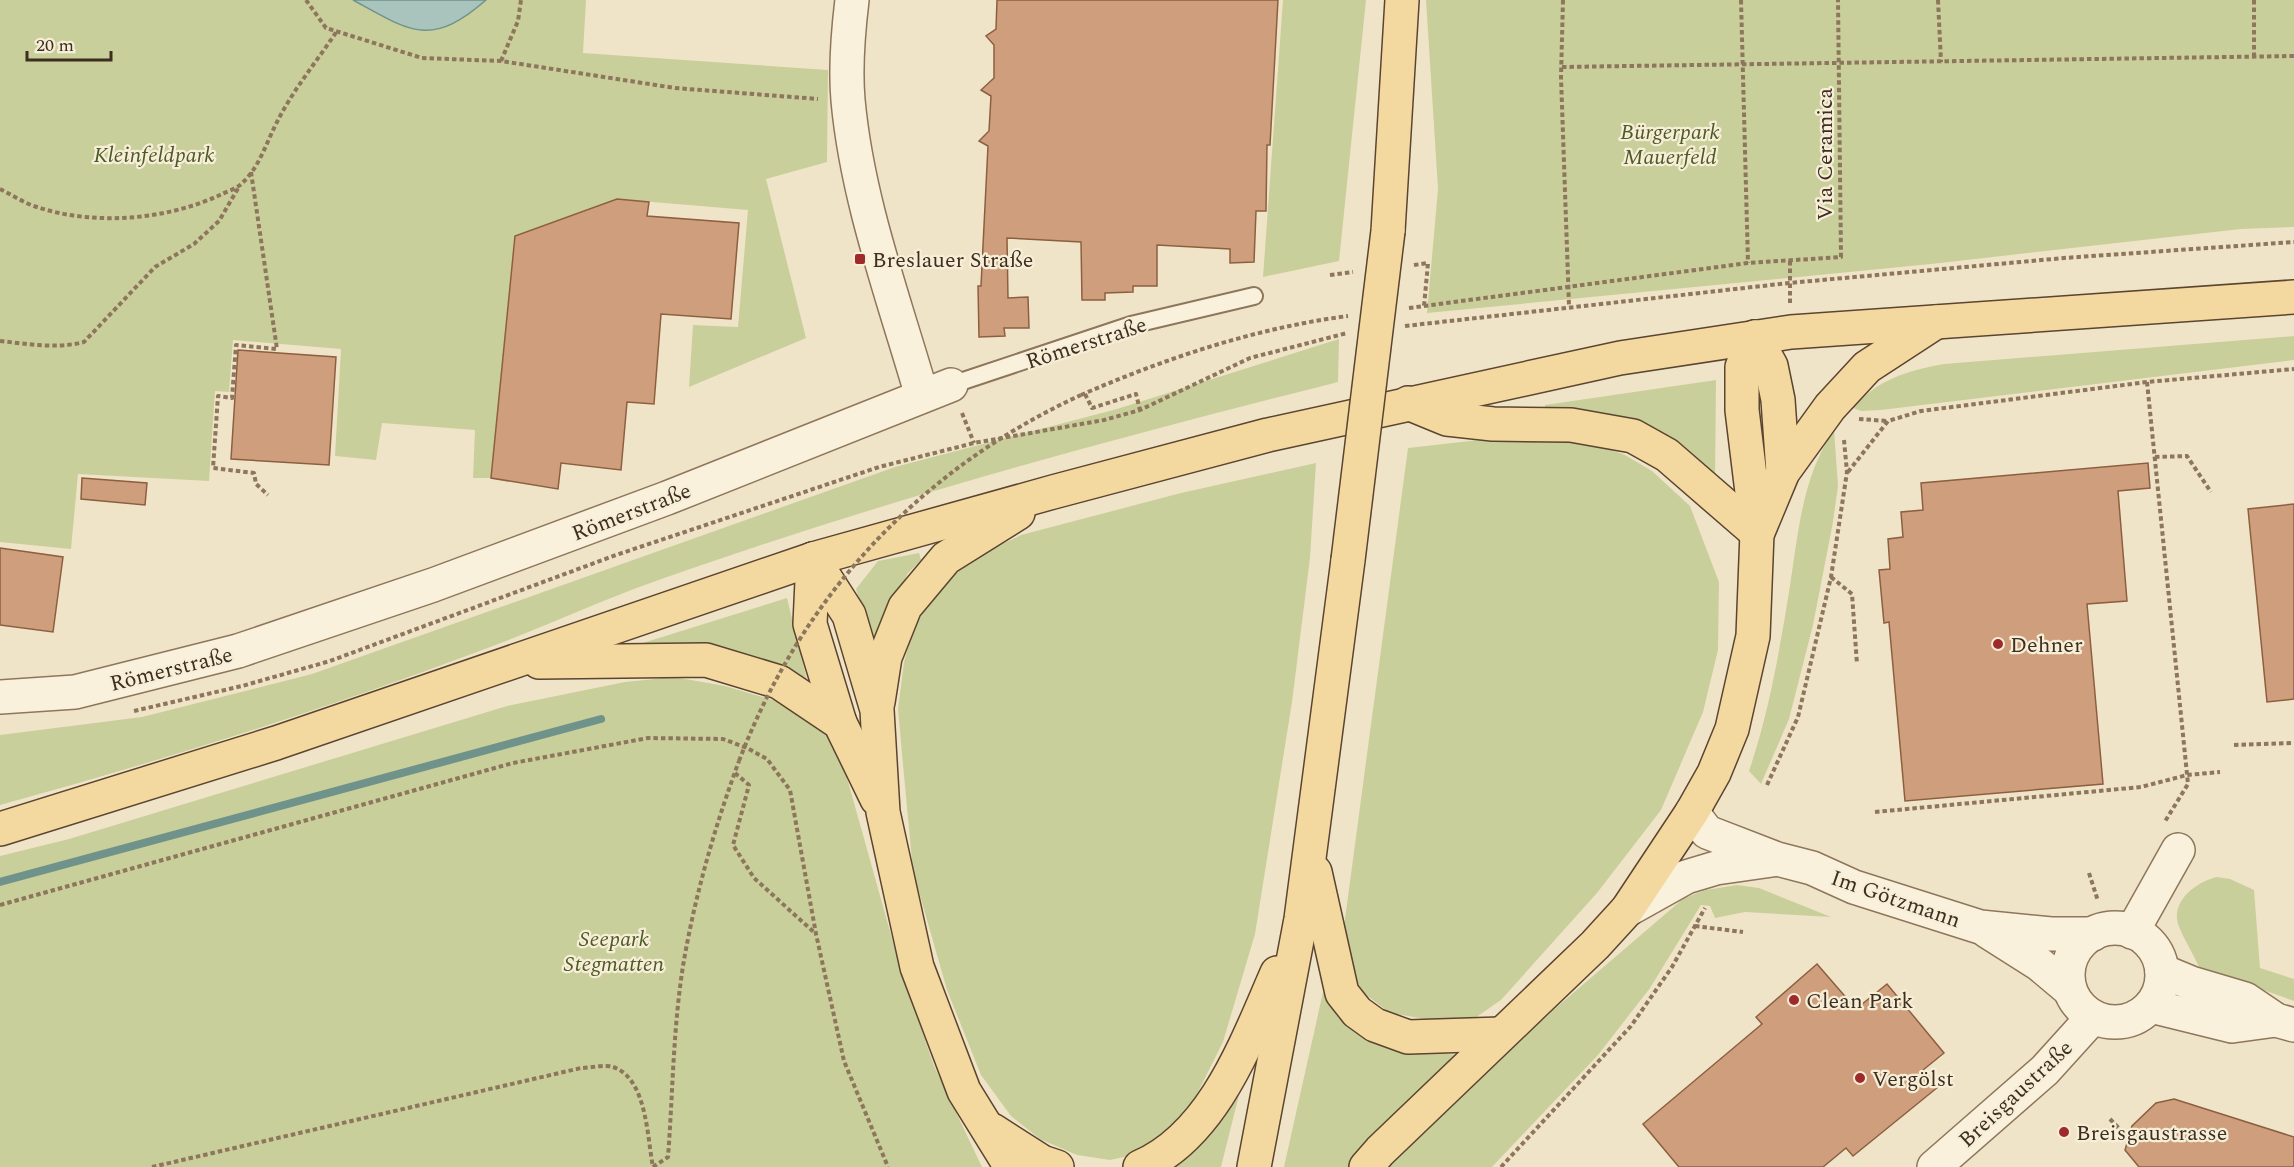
<svg xmlns="http://www.w3.org/2000/svg" width="2294" height="1167" viewBox="0 0 2294 1167" font-family="Spectral,serif">
<style>
.green{fill:#c9cf9b}
.water{fill:#a9c4bc;stroke:#6f938a;stroke-width:1.5}
.lines{fill:none;stroke-linecap:round;stroke-linejoin:round}
.stream{stroke:#6f938a;stroke-width:8}
.building{fill:#cf9f7d;stroke:#8d5f41;stroke-width:1.5}
.service-casing{stroke:#8d765c;stroke-width:20}
.minor-casing{stroke:#8d765c;stroke-width:36}
.tertiary-casing{stroke:#8d765c;stroke-width:36}
.primary-casing{stroke:#5b4430;stroke-width:36}
.path{stroke:#8d765c;stroke-width:4;stroke-dasharray:4.5 3;stroke-linecap:butt}
.service{stroke:#faf1dc;stroke-width:16}
.minor{stroke:#faf1dc;stroke-width:33}
.tertiary{stroke:#faf1dc;stroke-width:33}
.primary{stroke:#f3d9a0;stroke-width:33}
.primary-bridge-casing{stroke:#5b4430;stroke-width:36;stroke-linecap:butt}
.path-bridge{stroke:#8d765c;stroke-width:4;stroke-dasharray:4.5 3;stroke-linecap:butt}
.primary-bridge{stroke:#f3d9a0;stroke-width:33}
.poi-dot{fill:#9e2a2b;stroke:#f7eed8;stroke-width:2}
.labels{text-anchor:middle;stroke-width:4.5;stroke-linejoin:round;paint-order:stroke}
.park-label{font-size:22px;font-style:italic;fill:#4d5a26;stroke:#f7eed8}
.street-label{font-size:22px;fill:#3d2e20;stroke:#f7eed8}
.poi-label{font-size:22px;fill:#3d2e20;stroke:#f7eed8;text-anchor:start}
</style>
<rect width="100%" height="100%" fill="#f0e4c8"/>
<g class="green">
<polygon points="0,0 586,0 583,53 828,70 827,162 766,179 806,338 689,387 693,325 738,327 748,210 617,199 515,236 491,478 473,478 475,430 382,423 376,460 335,456 341,349 233,340 229,392 215,391 209,481 78,474 71,549 0,542"/>
<polygon points="1283,0 1366,0 1339,261 1263,277"/>
<polygon points="1426,0 2294,0 2294,227 2241,229 1931,264 1427,313 1438,189"/>
<path d="M2294,336V360L1881,410L1861,411L1853,408C1876,380 1909,370 1944,364Z"/>
<path d="M1339,339L1338,382C1101,442 865,505 634,589C581,609 530,633 477,652C320,711 161,761 0,805V735L142,717L312,674L895,467L1117,409Z"/>
<polygon points="1716,380 1715,484 1635,424 1601,413 1545,409 1545,405"/>
<path d="M1834,430L1838,486L1833,522L1813,625L1789,719L1761,784L1749,771C1769,712 1779,653 1789,592C1798,537 1801,478 1834,430Z"/>
<polygon points="1523,435 1587,441 1625,455 1652,471 1690,506 1719,582 1718,650 1703,712 1661,810 1597,893 1501,1000 1475,1018 1443,1022 1390,1013 1365,994 1348,969 1343,934 1408,448"/>
<polygon points="1316,463 1310,558 1292,702 1255,934 1223,1042 1192,1104 1164,1133 1133,1155 1110,1160 1077,1155 1040,1139 1011,1116 981,1075 947,990 913,871 902,754 898,709 904,662 913,631 925,609 948,580 977,556 1021,535 1181,493"/>
<polygon points="919,553 921,560 908,573 877,635 870,635 856,589 878,561"/>
<polygon points="787,598 807,680 630,647"/>
<polygon points="674,677 725,686 776,701 825,732 842,760 900,967 934,1066 982,1167 0,1167 0,856 69,839 507,706 625,682"/>
<path d="M2217,877L2230,879L2254,890L2260,968L2294,979V1001L2199,967C2193,953 2183,938 2178,924C2171,900 2198,881 2217,877Z"/>
<polygon points="1737,885 1759,888 1831,917 1745,912 1715,918 1710,906 1701,905 1650,988 1598,1055 1492,1167 1385,1167 1558,1006 1684,898 1706,890"/>
<polygon points="1323,992 1340,1014 1402,1049 1458,1055 1350,1167 1284,1167"/>
<polygon points="1239,1095 1221,1167 1172,1167 1199,1142"/>
</g>
<path class="water" d="M353,0H486C431,48 411,32 353,0Z"/>
<g class="lines">
<polyline class="stream" points="0,882 601,719"/>
</g>
<g class="building">
<polygon points="997,0 1278,0 1270,145 1267,145 1266,211 1256,211 1254,262 1230,263 1230,249 1157,245 1157,286 1133,286 1133,292 1105,293 1105,300 1082,300 1081,242 1007,238 1008,298 1028,297 1029,328 1004,328 1005,336 979,337 978,286 981,286 988,146 979,141 989,131 991,96 981,90 994,78 994,45 986,36 996,29"/>
<polygon points="617,199 649,202 647,216 739,223 731,319 661,314 654,404 627,402 621,470 561,463 558,489 491,478 515,236"/>
<polygon points="238,350 336,357 329,465 231,459"/>
<polygon points="2148,463 2150,488 2118,491 2127,601 2087,604 2103,784 1905,801 1889,622 1884,623 1879,570 1890,569 1888,539 1903,537 1901,512 1923,510 1921,483"/>
<polygon points="82,478 147,483 145,505 81,499"/>
<polygon points="2294,504 2294,699 2267,702 2248,509"/>
<polygon points="0,548 63,557 53,632 0,625"/>
<polygon points="1817,964 1856,1009 1887,984 1944,1053 1923,1070 1938,1087 1853,1156 1846,1148 1823,1167 1679,1167 1643,1124 1762,1024 1756,1017"/>
<polygon points="2174,1099 2294,1137 2294,1167 2139,1167 2125,1150 2132,1126 2156,1103"/>
</g>
<g class="lines">
<defs>
<polyline id="service" points="951,385 1131,325 1254,296"/>
<g id="minor">
<path d="M852,0C848,33 845,66 848,100C857,200 894,299 922,396"/>
<polyline points="0,697 75,692 238,651 433,585 667,498 951,385"/>
<polyline points="2132,932 2178,850"/>
<polyline points="1934,1167 2045,1070 2093,1017"/>
</g>
<g id="tertiary">
<polyline points="1692,812 1707,832 1777,859 1812,868 1854,887 1980,927 2051,934 2093,934"/>
<polyline points="1627,910 1686,877 1716,868 1772,860"/>
<circle cx="2115" cy="975" r="47"/>
<polyline points="1987,931 2039,964 2070,990"/>
<polyline points="2162,971 2191,983 2245,999 2276,1020 2294,1025"/>
<polyline points="2151,1006 2232,1026 2276,1020"/>
</g>
<g id="primary">
<polyline points="1388,231 1402,0"/>
<polyline points="1755,337 1771,366 1778,400 1783,472"/>
<polyline points="1408,403 1447,419 1493,424 1571,425 1633,436 1667,455 1757,533"/>
<polyline points="1758,532 1783,472 1830,407 1867,367 1936,322"/>
<polyline points="813,559 849,615 877,710 883,812 917,967 964,1091 1011,1167"/>
<polyline points="813,559 810,624 840,723"/>
<polyline points="539,662 706,660 779,682 840,723 877,799"/>
<polyline points="878,702 885,657 905,607 946,558 1018,513"/>
<polyline points="0,829 276,743 813,559 1053,492 1268,435 1620,358 1791,332 2294,297"/>
<polyline points="1315,872 1342,993 1357,1012 1375,1025 1408,1037 1501,1034"/>
<polyline points="992,1130 1042,1162 1057,1167"/>
<path d="M1140,1167C1214,1135 1247,1041 1277,973"/>
<polyline points="1254,1167 1301,919 1348,560"/>
<polyline points="1366,1167 1380,1151 1595,945 1627,910 1692,812 1714,773 1732,729 1753,636 1757,533 1742,410 1742,367 1755,337"/>
</g>
</defs>
<use href="#service" class="service-casing"/>
<use href="#minor" class="minor-casing"/>
<use href="#tertiary" class="tertiary-casing"/>
<use href="#primary" class="primary-casing"/>
<g class="path">
<polyline points="306,0 326,28 422,58 501,61 675,88 818,99"/>
<polyline points="1563,0 1561,77 1569,306"/>
<polyline points="1741,0 1748,263"/>
<polyline points="1938,0 1941,62"/>
<polyline points="2254,0 2254,56"/>
<polyline points="501,61 518,21 521,0"/>
<polyline points="1562,67 2294,56"/>
<polyline points="251,172 277,349 236,345 232,398 218,396 213,468 254,473 256,484 268,495"/>
<path d="M0,189C12,195 24,203 37,207C94,226 166,220 220,195C226,192 235,189 240,185C259,169 266,143 277,122C293,90 317,61 337,31"/>
<polyline points="1414,265 1428,263 1424,306"/>
<polyline points="1330,275 1353,272"/>
<polyline points="1790,303 1790,259"/>
<polyline points="1409,308 1748,263 1841,257 1838,0"/>
<polyline points="1405,326 1789,283 2064,258 2294,242"/>
<path d="M0,341C27,344 57,349 84,342L155,267L194,244L219,221L240,185"/>
<polyline points="2147,382 2188,784 2164,823"/>
<polyline points="1085,394 1092,408 1136,394 1140,410"/>
<path d="M1081,395C1166,358 1256,328 1348,316"/>
<polyline points="962,413 974,443"/>
<polyline points="1859,419 1887,421"/>
<polyline points="2155,457 2187,456 2211,492"/>
<polyline points="1848,472 1888,421 1921,411 2147,382 2294,369"/>
<polyline points="1831,577 1852,594 1857,664"/>
<polyline points="134,711 242,686 330,661 616,555 879,467 974,443 1104,420 1140,410 1250,358 1347,333"/>
<polyline points="2234,745 2294,743"/>
<polyline points="735,773 749,785 733,845 754,878 816,934"/>
<polyline points="1767,785 1798,717 1831,577 1847,472 1844,440"/>
<polyline points="1875,812 2141,787 2187,775 2220,772"/>
<polyline points="2089,873 2098,901"/>
<polyline points="0,905 513,763 648,738 723,739 747,748 767,759 790,790 816,934 844,1061 888,1167"/>
<polyline points="1695,926 1743,932"/>
<polyline points="2110,1119 2128,1138"/>
<path d="M152,1167L581,1068C590,1068 605,1064 613,1067C647,1078 647,1137 653,1167"/>
<path d="M653,1167L668,1157C673,1092 673,1025 684,960C696,892 715,826 739,761"/>
<polyline points="1501,1167 1631,1026 1672,967 1705,908"/>
</g>
<use href="#service" class="service"/>
<use href="#minor" class="minor"/>
<use href="#tertiary" class="tertiary"/>
<use href="#primary" class="primary"/>
<defs>
<polyline id="primary-bridge" points="1348,560 1388,231"/>
</defs>
<use href="#primary-bridge" class="primary-bridge-casing"/>
<path class="path-bridge" d="M739,761C802,596 920,469 1081,395"/>
<use href="#primary-bridge" class="primary-bridge"/>
</g>
<g class="poi-dot">
<rect x="854" y="253" width="12" height="12" rx="3"/>
<circle cx="1998" cy="644" r="6"/>
<circle cx="1794" cy="1000" r="6"/>
<circle cx="1860" cy="1078" r="6"/>
<circle cx="2064" cy="1132" r="6"/>
</g>
<g class="labels">
<g class="park-label">
<text x="1670" y="139">Bürgerpark<tspan x="1670" dy="25">Mauerfeld</tspan></text>
<text x="154" y="162">Kleinfeldpark</text>
<text x="614" y="946">Seepark<tspan x="614" dy="25">Stegmatten</tspan></text>
</g>
<g class="street-label">
<text transform="translate(1824 154) rotate(-90)" y="8">Via Ceramica</text>
<text transform="translate(1086 342) rotate(-18)" y="8">Römerstraße</text>
<text transform="translate(631 511) rotate(-21)" y="8">Römerstraße</text>
<text transform="translate(171 668) rotate(-14)" y="8">Römerstraße</text>
<text transform="translate(1896 898) rotate(19)" y="8">Im Götzmann</text>
<text transform="translate(2015 1093) rotate(-43)" y="8">Breisgaustraße</text>
</g>
<g class="poi-label">
<text x="872" y="267">Breslauer Straße</text>
<text x="2010" y="652">Dehner</text>
<text x="1806" y="1008">Clean Park</text>
<text x="1872" y="1086">Vergölst</text>
<text x="2076" y="1140">Breisgaustrasse</text>
</g>
</g>
<path d="M27 51v9h84v-9" fill="none" stroke="#3d2e20" stroke-width="3"/>
<text x="36" y="51" font-size="18" fill="#3d2e20" stroke="#f7eed8" stroke-width="4.5" paint-order="stroke">20 m</text>
</svg>
